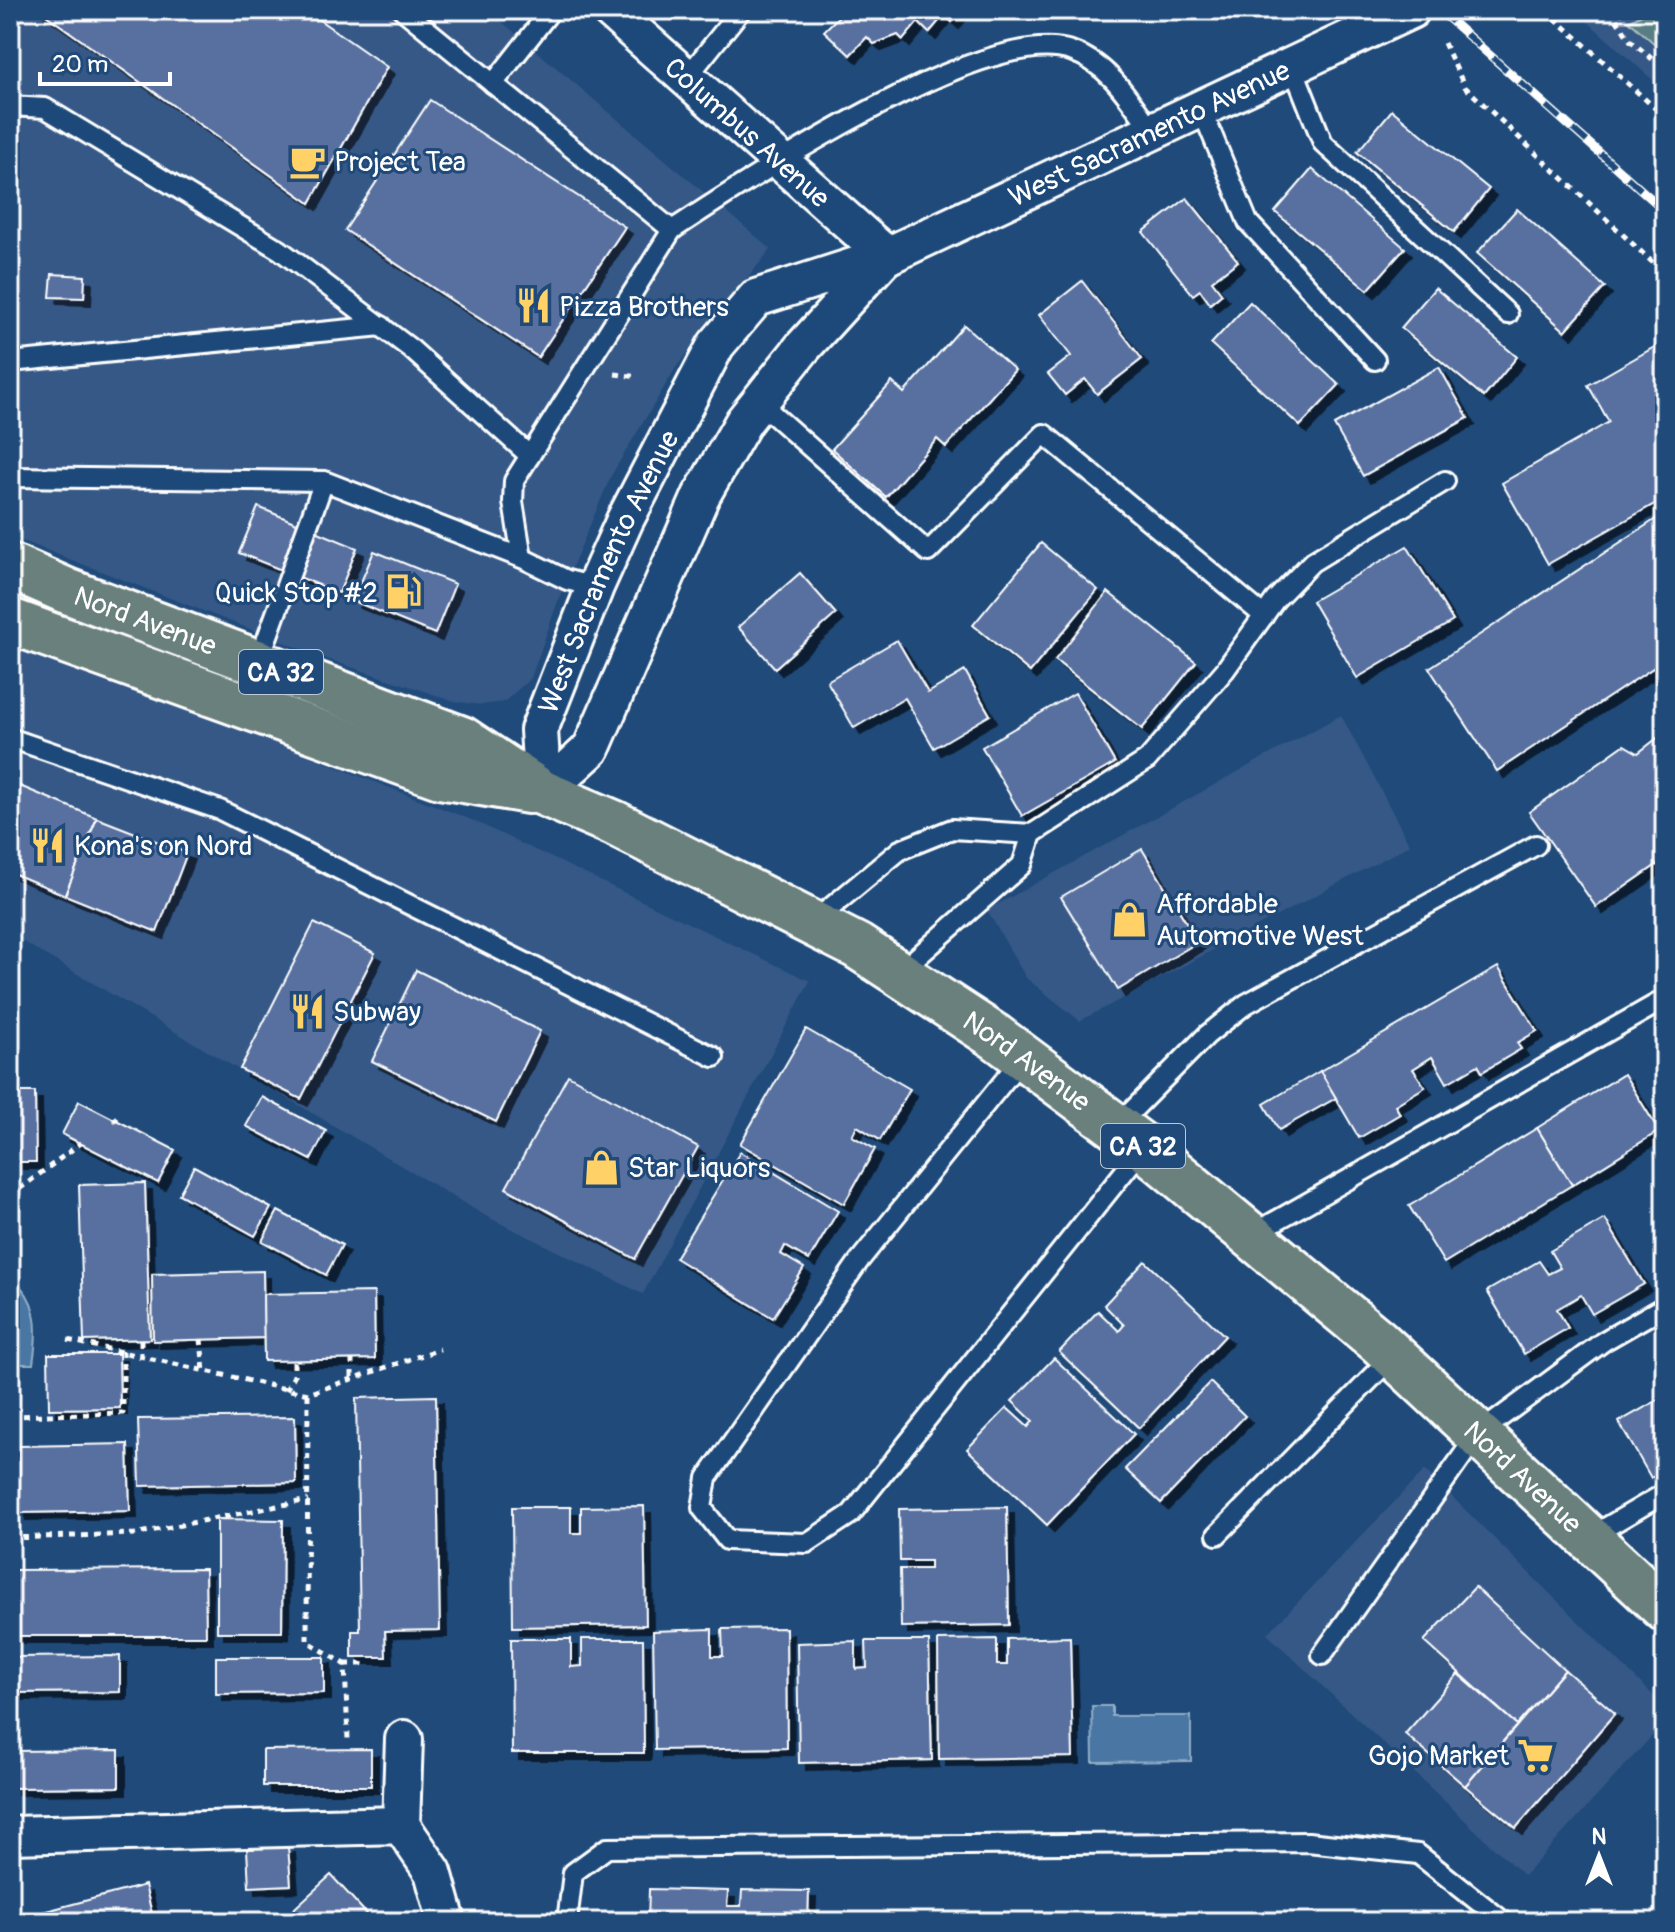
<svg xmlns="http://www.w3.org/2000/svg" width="1675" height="1932" viewBox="0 0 1675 1932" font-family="Pangolin,sans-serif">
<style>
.built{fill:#345887}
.green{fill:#587d82;stroke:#acbec0;stroke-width:2}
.water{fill:#4976a2;stroke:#92adc7;stroke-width:2}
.building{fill:#5970a0;stroke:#fff;stroke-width:2;filter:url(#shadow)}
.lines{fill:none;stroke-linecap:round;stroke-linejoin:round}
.lane-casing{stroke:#fff;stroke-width:24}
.street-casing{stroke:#fff;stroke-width:42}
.primary-casing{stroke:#fff;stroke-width:50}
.path{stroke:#fff;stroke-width:5;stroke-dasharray:6 6;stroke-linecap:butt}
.lane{stroke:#1f4a7a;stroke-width:18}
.street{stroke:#1f4a7a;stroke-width:36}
.primary{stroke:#6a807c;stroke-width:44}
.rail-casing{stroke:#fff;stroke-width:9}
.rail{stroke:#1f4a7a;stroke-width:6;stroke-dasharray:18;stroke-linecap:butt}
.labels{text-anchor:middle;stroke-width:6;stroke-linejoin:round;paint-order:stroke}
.shield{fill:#1f4a7a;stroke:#bcc9d7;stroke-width:2}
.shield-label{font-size:26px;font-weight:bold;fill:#fff}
.street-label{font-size:28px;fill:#fff;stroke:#1f4a7a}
.poi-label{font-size:28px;fill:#fff;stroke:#1f4a7a;text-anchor:start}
</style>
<defs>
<filter id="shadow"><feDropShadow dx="7" dy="7" stdDeviation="0" flood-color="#0009"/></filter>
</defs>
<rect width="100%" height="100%" fill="#1f4a7a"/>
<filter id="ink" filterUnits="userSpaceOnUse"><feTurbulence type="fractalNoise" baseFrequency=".0125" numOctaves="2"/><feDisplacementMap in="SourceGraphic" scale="16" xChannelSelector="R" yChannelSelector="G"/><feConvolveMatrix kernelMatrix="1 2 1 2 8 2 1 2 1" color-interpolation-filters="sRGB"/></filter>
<g filter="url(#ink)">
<g class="built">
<polygon points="10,10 488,10 771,249 677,366 611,476 559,598 531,678 504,702 482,705 457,702 327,659 10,536"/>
<polygon points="1579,10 1665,10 1665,91 1579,14"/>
<polygon points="10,639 472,820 810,981 643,1294 484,1215 10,934"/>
<polygon points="1341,715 1410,845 1080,1021 1026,978 987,910"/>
<polygon points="1425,1470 1665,1707 1665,1722 1524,1876 1267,1634"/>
</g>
<polygon class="green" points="1649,10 1665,10 1665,53 1629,21"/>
<g class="water">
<path d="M10,1285L21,1287C40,1308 37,1337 33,1364H10Z"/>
<polygon points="1092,1706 1112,1706 1112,1716 1191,1716 1191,1761 1093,1762"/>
</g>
<g class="building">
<polygon points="39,10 305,10 387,67 310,203"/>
<polygon points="845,10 961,10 952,22 944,15 929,33 918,22 903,40 898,35 874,44 867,37 850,55 824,31"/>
<polygon points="430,100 625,227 538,357 345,230"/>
<polygon points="1392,110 1489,189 1454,232 1357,152"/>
<polygon points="1312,169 1405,248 1368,290 1275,212"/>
<polygon points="1187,198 1238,261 1212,281 1222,294 1210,304 1200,290 1193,295 1143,232"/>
<polygon points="1517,209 1605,287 1565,331 1477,253"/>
<polygon points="52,274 85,276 84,298 50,297"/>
<polygon points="1082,281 1142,359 1097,394 1085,379 1065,395 1048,374 1071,356 1039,315"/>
<polygon points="1435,288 1517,357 1484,397 1401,328"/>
<polygon points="1250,302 1339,385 1300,426 1211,344"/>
<polygon points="964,325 1015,370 946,447 937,439 886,497 832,449 892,382 904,393"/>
<polygon points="1665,341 1665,498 1548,564 1502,483 1609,422 1588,385"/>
<polygon points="1439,367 1468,418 1363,476 1334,425"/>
<polygon points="258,507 357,548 339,593 239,553"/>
<polygon points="1665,513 1665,660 1497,771 1429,668"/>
<polygon points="1041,543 1098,590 1030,672 973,625"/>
<polygon points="1407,546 1453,621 1357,678 1312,601"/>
<polygon points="374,551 455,584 435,634 353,601"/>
<polygon points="800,573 836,614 775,668 738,627"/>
<polygon points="1108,592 1196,662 1142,729 1055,660"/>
<polygon points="897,640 928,693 965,671 990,715 934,748 905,698 854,728 827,681"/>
<polygon points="1075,693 1115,763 1022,816 982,747"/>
<polygon points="1665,732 1665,859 1596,907 1529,812 1624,745 1638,753"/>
<polygon points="10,782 97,818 65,895 10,872"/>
<polygon points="97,818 187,853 157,932 65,895"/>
<polygon points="1142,849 1198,942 1118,990 1061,897"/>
<polygon points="314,923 375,953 301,1099 240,1069"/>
<polygon points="1498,967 1537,1031 1517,1043 1521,1049 1482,1072 1478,1065 1447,1083 1432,1057 1413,1069 1425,1087 1395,1105 1400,1114 1359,1138 1320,1071"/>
<polygon points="416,970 540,1031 496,1122 372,1061"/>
<polygon points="806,1029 910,1089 880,1140 857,1126 852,1136 875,1149 844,1204 740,1144"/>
<polygon points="1320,1071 1336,1098 1279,1130 1264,1104"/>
<polygon points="1624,1074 1659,1131 1572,1185 1537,1128"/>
<polygon points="568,1075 698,1147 635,1259 506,1188"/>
<polygon points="10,1092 35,1092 36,1162 10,1162"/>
<polygon points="262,1097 326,1131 311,1160 246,1126"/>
<polygon points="79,1101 175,1150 158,1183 62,1134"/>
<polygon points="1537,1128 1572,1185 1444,1263 1409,1206"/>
<polygon points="740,1152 838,1211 809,1260 785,1246 781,1254 804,1268 773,1318 675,1258"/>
<polygon points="194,1166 271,1208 255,1236 179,1194"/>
<polygon points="145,1183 150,1339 84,1341 79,1185"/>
<polygon points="278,1211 342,1245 326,1275 262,1241"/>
<polygon points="1605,1219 1644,1284 1592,1314 1581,1295 1557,1309 1568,1328 1524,1354 1487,1291 1539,1261 1548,1274 1560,1268 1550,1251"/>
<polygon points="1145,1261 1225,1336 1139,1428 1059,1352 1098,1311 1119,1331 1124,1325 1104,1305"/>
<polygon points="263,1271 264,1338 153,1341 152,1274"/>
<polygon points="374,1292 375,1359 264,1361 263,1294"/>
<polygon points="48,1354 119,1354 120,1408 49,1409"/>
<polygon points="1054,1358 1134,1434 1047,1525 967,1449 1007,1408 1028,1427 1033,1421 1012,1401"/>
<polygon points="1210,1382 1245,1416 1161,1503 1125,1469"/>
<polygon points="436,1396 440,1630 385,1631 386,1657 352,1657 352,1631 360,1631 356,1398"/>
<polygon points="1665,1396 1665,1470 1651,1478 1619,1422"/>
<polygon points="295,1417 296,1483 140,1486 138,1419"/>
<polygon points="128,1444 130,1511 19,1513 18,1446"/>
<polygon points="644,1506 646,1625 513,1627 512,1507 571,1507 571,1533 581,1533 581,1507"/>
<polygon points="1007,1507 1009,1625 901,1627 900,1569 930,1569 930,1561 900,1561 899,1509"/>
<polygon points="217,1519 283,1520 282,1632 217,1632"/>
<polygon points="205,1569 206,1636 10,1636 10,1570"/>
<polygon points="1475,1587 1565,1670 1517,1725 1424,1641"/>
<polygon points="786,1628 787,1748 655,1750 653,1631 712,1629 712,1656 723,1656 722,1629"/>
<polygon points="1070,1637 1073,1757 939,1759 938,1640 997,1639 997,1665 1007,1665 1007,1639"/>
<polygon points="511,1639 571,1639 571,1667 582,1666 582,1639 643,1639 644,1753 512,1753"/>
<polygon points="856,1641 856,1669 867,1668 866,1641 929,1641 932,1760 799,1763 797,1643"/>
<polygon points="120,1656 120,1692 12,1693 11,1657"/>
<polygon points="216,1657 324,1657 324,1693 216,1694"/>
<polygon points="1565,1670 1615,1713 1516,1828 1465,1786"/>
<polygon points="1458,1674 1517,1725 1465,1786 1405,1734"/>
<polygon points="371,1749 371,1786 263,1786 263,1750"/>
<polygon points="119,1750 119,1787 11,1788 10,1751"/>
<polygon points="288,1846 291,1885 249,1887 247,1849"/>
<polygon points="331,1875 374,1922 289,1922 285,1917"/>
<polygon points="145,1885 154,1922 17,1922 16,1919"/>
<polygon points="649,1889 728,1891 727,1906 741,1906 742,1890 809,1891 808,1922 648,1922"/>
<polygon points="1295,1918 1295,1922 1137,1922 1137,1921"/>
<polygon points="1380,1918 1380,1922 1308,1922 1308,1919"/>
</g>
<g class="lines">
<defs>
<g id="lane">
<polyline points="403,10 672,230 514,481 513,502 522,558"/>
<polyline points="1292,65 1323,143 1508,314"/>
<polyline points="688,76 741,10"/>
<polyline points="493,84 551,10"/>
<polyline points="10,106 45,108 280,250 411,349 530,456"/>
<polyline points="1201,108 1248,222 1375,360"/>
<path d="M672,230C749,180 983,23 1071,51C1109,64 1130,100 1152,131"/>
<polyline points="10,362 382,326"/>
<polyline points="759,402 928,552 1044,434 1264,616"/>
<polyline points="10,477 324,481 522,558 567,580 595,587"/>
<polyline points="258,663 324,481"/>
<polyline points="10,738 220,810 714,1057"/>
<polyline points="812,923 900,850 952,829 1032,834 1147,760 1225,670 1275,600 1312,562 1445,481"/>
<polyline points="899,973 1022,865 1032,834"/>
<polyline points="1024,1056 859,1261 707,1478 702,1508 727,1540 807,1543 851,1514 1144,1147"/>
<polyline points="1117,1126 1207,1035 1246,1004 1536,845"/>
<polyline points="1251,1235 1665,999"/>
<polyline points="1217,1535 1394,1355"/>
<polyline points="1588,1538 1665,1493"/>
<polyline points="1322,1655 1478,1434 1604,1341 1665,1306"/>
<polyline points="567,1922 573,1873 607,1848 1308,1842 1418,1854 1504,1922"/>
</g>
<g id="street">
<path id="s1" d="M610,10L887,256"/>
<path id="s2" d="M543,793L539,730L595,587L625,520L716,345L756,298L887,256L1411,10"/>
<polyline points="543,793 591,749 701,496 744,421 803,347 884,258"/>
<polyline points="401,1825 404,1739"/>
<polyline points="10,1835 401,1825 433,1872 447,1922"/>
</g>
<g id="primary">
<path id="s3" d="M10,566L67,591L462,739L543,793L614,823L857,946L996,1037L1144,1147L1378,1341L1665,1609"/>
<polyline points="10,621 440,776 529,791"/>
</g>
</defs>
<use href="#lane" class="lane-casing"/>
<use href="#street" class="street-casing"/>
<use href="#primary" class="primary-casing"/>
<g class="path">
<polyline points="1546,10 1665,117"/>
<polyline points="1623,10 1616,19 1630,40 1665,70"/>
<polyline points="1444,43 1465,87 1665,274"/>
<polyline points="615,374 638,377"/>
<polyline points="113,1121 122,1114"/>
<polyline points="10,1196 81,1143"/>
<polyline points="201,1339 204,1372"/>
<polyline points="68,1340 308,1394 440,1349"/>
<polyline points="141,1340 141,1356"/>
<polyline points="352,1359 352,1379"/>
<polyline points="286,1390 294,1376 294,1360"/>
<polyline points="308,1394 307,1641 345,1664 348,1740"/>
<polyline points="11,1416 123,1413 123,1351"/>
<polyline points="10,1538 135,1534 308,1500"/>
<polyline points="345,1664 361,1664 361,1657"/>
</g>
<use href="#lane" class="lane"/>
<use href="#street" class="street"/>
<use href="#primary" class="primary"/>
<defs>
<polyline id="rail" points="1439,10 1665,211"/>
</defs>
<use href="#rail" class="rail-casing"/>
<use href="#rail" class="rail"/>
</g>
</g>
<defs>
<symbol id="cafe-bare" viewBox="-9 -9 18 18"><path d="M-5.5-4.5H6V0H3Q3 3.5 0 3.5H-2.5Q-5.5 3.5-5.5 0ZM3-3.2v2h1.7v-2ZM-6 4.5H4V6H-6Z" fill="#ffd166" stroke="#1f4a7a" stroke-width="2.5" paint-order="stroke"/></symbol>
<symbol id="restaurant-bare" viewBox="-9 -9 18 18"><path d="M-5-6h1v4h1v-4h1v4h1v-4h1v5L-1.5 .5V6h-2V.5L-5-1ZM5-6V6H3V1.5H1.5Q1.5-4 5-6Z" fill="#ffd166" stroke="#1f4a7a" stroke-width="2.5" paint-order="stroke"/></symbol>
<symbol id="fuel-bare" viewBox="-9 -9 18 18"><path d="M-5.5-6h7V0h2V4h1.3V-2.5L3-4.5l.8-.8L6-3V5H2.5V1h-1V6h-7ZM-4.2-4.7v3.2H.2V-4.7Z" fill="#ffd166" stroke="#1f4a7a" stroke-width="2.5" paint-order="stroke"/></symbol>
<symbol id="shop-bare" viewBox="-9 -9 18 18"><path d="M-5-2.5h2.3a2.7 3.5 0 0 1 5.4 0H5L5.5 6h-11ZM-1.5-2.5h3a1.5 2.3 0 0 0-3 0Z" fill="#ffd166" stroke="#1f4a7a" stroke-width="2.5" paint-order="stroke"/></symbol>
<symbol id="supermarket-bare" viewBox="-9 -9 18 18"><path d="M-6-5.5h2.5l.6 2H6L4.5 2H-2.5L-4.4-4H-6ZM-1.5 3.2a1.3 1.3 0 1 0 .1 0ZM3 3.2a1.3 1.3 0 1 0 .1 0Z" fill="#ffd166" stroke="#1f4a7a" stroke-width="2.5" paint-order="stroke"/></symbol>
</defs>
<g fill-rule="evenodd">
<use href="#cafe-bare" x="282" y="136" width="51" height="51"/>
<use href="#restaurant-bare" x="508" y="280" width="51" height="51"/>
<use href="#fuel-bare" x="378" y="566" width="51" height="51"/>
<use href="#restaurant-bare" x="22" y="820" width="51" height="51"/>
<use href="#shop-bare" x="1104" y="894" width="51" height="51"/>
<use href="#restaurant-bare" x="282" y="986" width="51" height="51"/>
<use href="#shop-bare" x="576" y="1142" width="51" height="51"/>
<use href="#supermarket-bare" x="1510" y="1730" width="51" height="51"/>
</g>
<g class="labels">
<g class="shield">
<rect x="239" y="650" width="84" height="44" rx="6"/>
<rect x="1101" y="1124" width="84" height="44" rx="6"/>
</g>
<g class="shield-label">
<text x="281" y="681">CA 32</text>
<text x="1143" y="1155">CA 32</text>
</g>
<g class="street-label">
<text dy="10" stroke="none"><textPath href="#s1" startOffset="184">Columbus Avenue</textPath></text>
<text dy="10" stroke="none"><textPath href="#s2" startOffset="976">West Sacramento Avenue</textPath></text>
<text dy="10" stroke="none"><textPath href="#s2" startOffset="236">West Sacramento Avenue</textPath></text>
<text dy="10" stroke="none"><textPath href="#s3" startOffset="146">Nord Avenue</textPath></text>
<text dy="10" stroke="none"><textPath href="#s3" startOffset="1136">Nord Avenue</textPath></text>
<text dy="10" stroke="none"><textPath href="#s3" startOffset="1784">Nord Avenue</textPath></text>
</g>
<g class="poi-label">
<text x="334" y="171">Project Tea</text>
<text x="559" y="316">Pizza Brothers</text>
<text x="378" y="602" text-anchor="end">Quick Stop #2</text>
<text x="74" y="855">Kona's on Nord</text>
<text x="1156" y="913">Affordable<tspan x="1156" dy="32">Automotive West</tspan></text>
<text x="333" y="1021">Subway</text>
<text x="628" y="1177">Star Liquors</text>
<text x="1509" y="1765" text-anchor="end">Gojo Market</text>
</g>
</g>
<rect width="1675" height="1932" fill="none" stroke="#1f4a7a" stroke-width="40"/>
<rect x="20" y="20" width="1635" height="1892" fill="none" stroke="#fff" stroke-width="3" filter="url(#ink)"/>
<g transform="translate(1599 1856)" stroke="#1f4a7a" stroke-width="6" paint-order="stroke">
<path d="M0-6L14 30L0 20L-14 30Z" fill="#ffffff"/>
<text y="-12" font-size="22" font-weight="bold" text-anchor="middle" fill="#ffffff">N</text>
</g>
<path d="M40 72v12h130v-12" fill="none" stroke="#ffffff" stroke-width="4"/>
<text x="52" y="72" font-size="24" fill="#ffffff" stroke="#1f4a7a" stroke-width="6" paint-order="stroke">20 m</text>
</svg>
